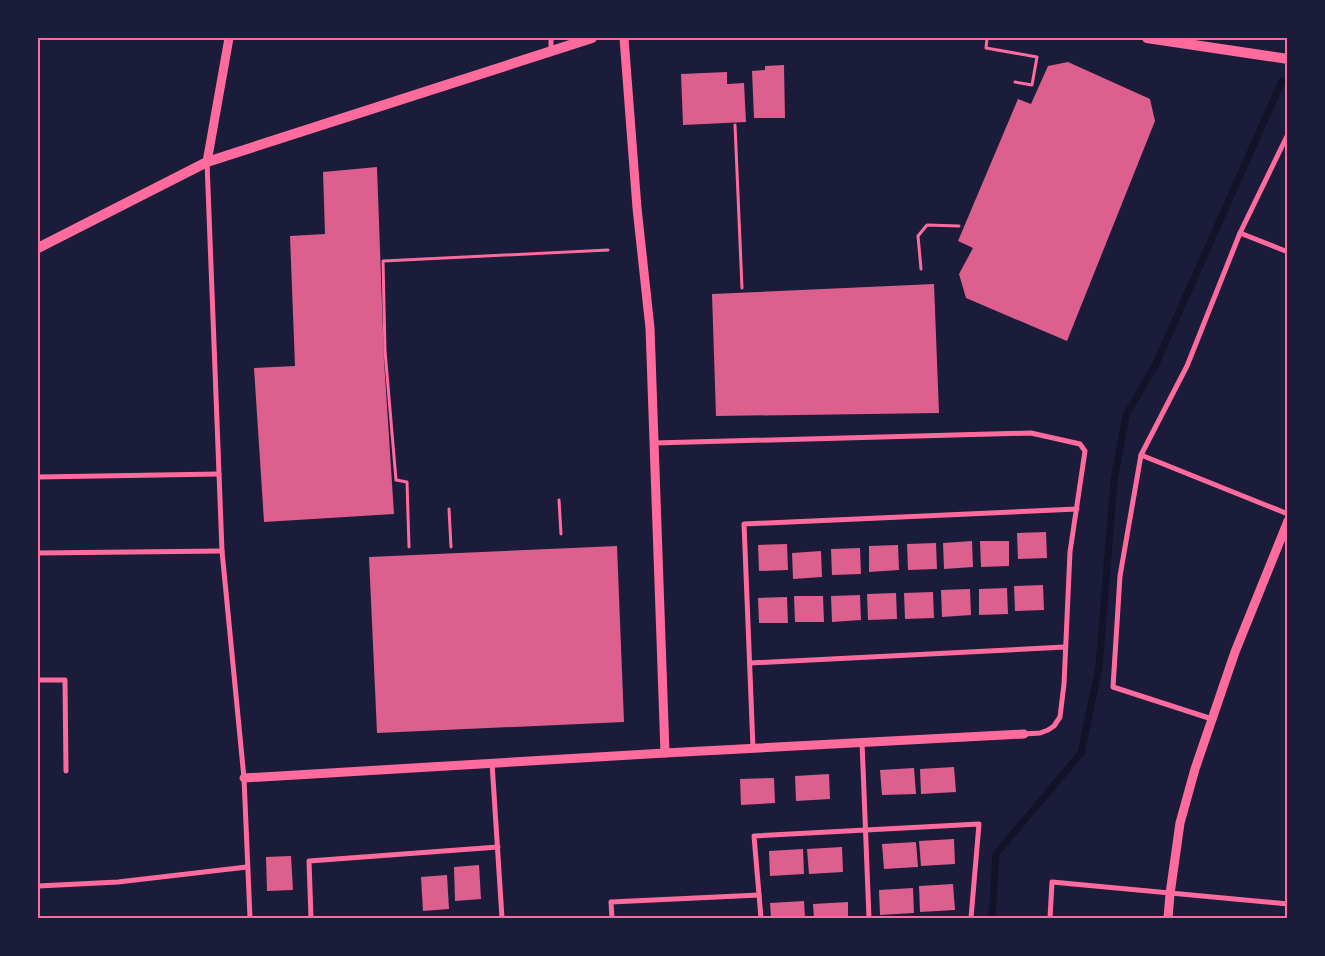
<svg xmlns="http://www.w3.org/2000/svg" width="1325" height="956" viewBox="0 0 1325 956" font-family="Helvetica,sans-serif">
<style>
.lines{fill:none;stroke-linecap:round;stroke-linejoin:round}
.stream{stroke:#12122b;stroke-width:7}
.building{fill:#dd5f8e}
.path{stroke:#ff6b9d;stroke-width:3}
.minor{stroke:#ff6b9d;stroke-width:5}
.tertiary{stroke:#ff6b9d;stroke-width:9}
.secondary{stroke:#ff6b9d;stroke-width:10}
.neatline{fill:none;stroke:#ff6b9d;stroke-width:2}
</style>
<rect width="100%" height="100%" fill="#1b1b3a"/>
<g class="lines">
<polyline class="stream" points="992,918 996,854 1081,753 1099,667 1114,481 1126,415 1155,366 1282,81 1288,82"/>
</g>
<g class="building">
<polygon points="1068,62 1150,99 1155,121 1067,341 966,298 959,274 973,248 958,241 1018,99 1031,104 1048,66"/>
<polygon points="784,65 785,118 754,118 752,71 765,70 765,66"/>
<polygon points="727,72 727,84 744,83 746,122 683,125 681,74"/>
<polygon points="377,167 384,360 394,514 264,522 254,368 295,366 290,236 325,234 323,172"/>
<polygon points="934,284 939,413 716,416 712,294"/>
<polygon points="1046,532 1047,558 1018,559 1017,533"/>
<polygon points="972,541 973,567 944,569 943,543"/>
<polygon points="980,541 1009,541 1009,566 981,567"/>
<polygon points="936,543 937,569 908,570 907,544"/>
<polygon points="787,544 788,570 759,571 758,545"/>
<polygon points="898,545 899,570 869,572 869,546"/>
<polygon points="617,546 624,722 377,733 369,557"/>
<polygon points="860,548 861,574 832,575 831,549"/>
<polygon points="821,551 822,577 793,579 792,553"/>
<polygon points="1043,585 1044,610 1015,611 1014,586"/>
<polygon points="1007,588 1008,614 979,615 979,589"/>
<polygon points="970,589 971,615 942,617 941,590"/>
<polygon points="933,592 934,618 905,619 904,593"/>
<polygon points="896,593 897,619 868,620 867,594"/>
<polygon points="860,595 861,620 832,622 831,596"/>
<polygon points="794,596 823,596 824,622 795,622"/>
<polygon points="787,597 788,623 759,623 758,598"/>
<polygon points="954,767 956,792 921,794 920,769"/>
<polygon points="914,768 916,794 882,795 880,770"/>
<polygon points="829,774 830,799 796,801 795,776"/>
<polygon points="774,778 775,803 741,805 740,779"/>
<polygon points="954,839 955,864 921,866 919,841"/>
<polygon points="916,842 918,867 884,869 882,844"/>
<polygon points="842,847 843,872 809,874 807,849"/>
<polygon points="803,849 804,874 770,876 769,851"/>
<polygon points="291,856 293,890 267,891 266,857"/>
<polygon points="479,865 481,899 455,901 454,867"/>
<polygon points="447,875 449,909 423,911 421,877"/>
<polygon points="953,884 955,910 920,912 919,886"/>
<polygon points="913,888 914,913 880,915 879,890"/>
<polygon points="804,901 805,918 771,918 770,903"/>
<polygon points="848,902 848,918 814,918 813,904"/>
</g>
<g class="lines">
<g class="path">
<polyline points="987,38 986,48 1037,57 1032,85 1015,82"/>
<polyline points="735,125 742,288"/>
<polyline points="921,269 918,236 927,225 959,226"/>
<polyline points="559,500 561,534"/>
<polyline points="449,509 451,547"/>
<polyline points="409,547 407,482 396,480 385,351 383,261 608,250"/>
</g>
<g class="minor">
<polyline points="551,38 551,49"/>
<polyline points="207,162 222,551 244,778 250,918"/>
<polyline points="1240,233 1288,252"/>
<polyline points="654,443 1031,433 1080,444 1085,451 1070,552 1064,684 1060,717 1054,726 1048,730 1040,733 1024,734"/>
<polyline points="1141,455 1288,514"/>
<polyline points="38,477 219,474"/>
<polyline points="38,553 222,551"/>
<polyline points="750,663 1065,647"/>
<polyline points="38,680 65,680 66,771"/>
<polyline points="1212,719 1113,687 1120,576 1141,455 1187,366 1240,233 1288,134"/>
<polyline points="862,742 869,918"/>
<polyline points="753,748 744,524 1077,509"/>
<polyline points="492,763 502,918"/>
<polyline points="38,886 118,882 247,867"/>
<polyline points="311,918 309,861 498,847"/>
<polyline points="612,918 611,902 759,895"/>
<polyline points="761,918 754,836 979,824 971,918"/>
<polyline points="1050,918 1052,882 1288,904"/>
</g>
<g class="tertiary">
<polyline points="624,38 637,208 650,328 665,753"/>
<polyline points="207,162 229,38"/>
<polyline points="244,778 665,753 1024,734"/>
<polyline points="1168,918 1170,894 1180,823 1195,769 1235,652 1288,521"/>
</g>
<g class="secondary">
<polyline points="1147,38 1288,59"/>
<polyline points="38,248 207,162 592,38"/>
</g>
</g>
<rect width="1325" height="956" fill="none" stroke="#1b1b3a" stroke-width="78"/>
<rect x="39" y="39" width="1247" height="878" class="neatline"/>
</svg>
